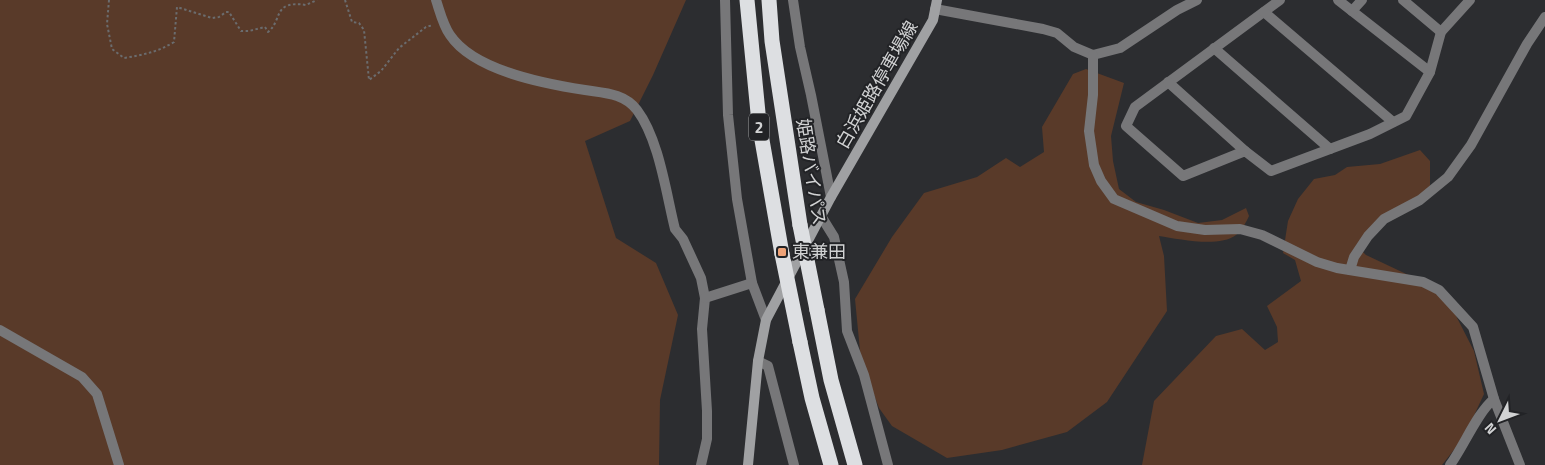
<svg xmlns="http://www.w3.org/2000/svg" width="1545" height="465" viewBox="0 0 1545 465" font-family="'Titillium Web','Noto Sans JP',sans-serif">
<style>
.green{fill:#593a29}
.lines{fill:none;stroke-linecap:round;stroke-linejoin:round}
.path{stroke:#6b6c6e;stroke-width:2;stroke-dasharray:2.5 2.5;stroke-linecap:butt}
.street{stroke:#777779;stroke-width:10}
.secondary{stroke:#a0a1a3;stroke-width:10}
.highway{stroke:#dddfe2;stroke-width:15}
.highway-bridge{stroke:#dddfe2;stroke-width:15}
.poi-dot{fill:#efa378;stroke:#222326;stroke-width:2}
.labels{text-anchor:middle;stroke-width:4;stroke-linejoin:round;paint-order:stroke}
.shield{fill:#222326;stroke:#9c9e9f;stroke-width:1}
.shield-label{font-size:16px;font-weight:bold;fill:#d1d2d3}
.street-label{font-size:18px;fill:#d1d2d3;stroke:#222326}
.poi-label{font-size:18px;fill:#d1d2d3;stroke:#222326;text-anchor:start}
</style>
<rect width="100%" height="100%" fill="#2c2d30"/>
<g class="green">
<polygon points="0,0 686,0 653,75 630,121 585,141 616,238 656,263 678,315 660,400 659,465 0,465"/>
<path d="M1086,69L1124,83L1111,136L1113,161L1119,189L1136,202L1164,210L1198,223L1222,220L1246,208L1249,216C1246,222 1242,231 1236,235C1219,248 1179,239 1159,236L1164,256L1167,311L1107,402L1067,432L1002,450L947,458L892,426L879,408L861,361L855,299L892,237L924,193L977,177L1006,158L1020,167L1044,152L1042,127L1073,74Z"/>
<polygon points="1420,150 1430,161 1430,187 1356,245 1366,255 1419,280 1451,306 1474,351 1484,394 1464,437 1442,465 1142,465 1154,401 1216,336 1242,329 1265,350 1278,342 1277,327 1267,306 1301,281 1295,260 1283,253 1288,221 1298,199 1314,179 1335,175 1347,167 1380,164"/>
</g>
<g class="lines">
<g class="path">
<path d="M109,0L107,24L112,49L124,58C142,55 158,52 174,42L177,7L212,18L219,17L226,12H229L241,31H249L265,27L268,32C283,20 272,0 306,5L317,0"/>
<polyline points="345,0 352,22 359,23 364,30 369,80 381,71 399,48 426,27 433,25"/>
</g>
<g class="street">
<path d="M436,0C440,12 443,25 450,35C474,71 545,84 585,90C604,93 624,93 637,110C659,139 666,193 675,229L683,239L701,278L705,298L702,329L707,411V439L701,465"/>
<polyline points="725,0 728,115 737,199 752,283 766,320"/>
<polyline points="793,0 800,47 811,95 831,197"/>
<polyline points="1280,0 1135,107 1126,126 1183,176 1245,151 1271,171 1370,134 1406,116 1430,72 1441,32 1470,0"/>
<polyline points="1338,0 1430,72"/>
<polyline points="1403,0 1441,32"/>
<polyline points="935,9 1043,29 1057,33 1074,47 1093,55 1120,48 1177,10 1197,0"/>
<polyline points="1352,11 1362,0"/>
<polyline points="1264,12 1393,122"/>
<polyline points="1214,48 1330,149"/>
<polyline points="1093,55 1093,95 1089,131 1094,165 1101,181 1114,199 1177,226 1205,230 1240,229 1262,235 1317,262 1337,268 1423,282 1439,290 1473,327 1494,399 1520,465"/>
<polyline points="1168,82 1245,151"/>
<polyline points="821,216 834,237 844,282 847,331 864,375 888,465"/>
<polyline points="1350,270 1354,257 1368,236 1384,219 1420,200 1448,177 1471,145 1527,44 1545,17"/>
<polyline points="705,298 752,283"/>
<polyline points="0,330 82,377 97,394 119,465"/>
<polyline points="758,361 768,366 794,465"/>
<path d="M1450,465C1464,446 1477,413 1494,399"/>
</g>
<polyline class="secondary" points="748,465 758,361 766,320 831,197 933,20 937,0"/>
<g class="highway">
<polyline points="747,0 759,123 782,254"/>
<polyline points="769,0 772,41 800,225"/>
<polyline points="817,310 831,380 855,465"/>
<polyline points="800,342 812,398 831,465"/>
</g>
<g class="highway-bridge">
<polyline points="800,225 817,310"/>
<polyline points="782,254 800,342"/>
</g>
</g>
<rect class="poi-dot" x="777" y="247" width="10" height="10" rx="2.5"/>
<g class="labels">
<rect class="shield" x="749" y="113.5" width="20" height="27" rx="4"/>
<g class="shield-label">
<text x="759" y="133">2</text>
</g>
<g class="street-label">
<text transform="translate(877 85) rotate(-60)" y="6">白浜姫路停車場線</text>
<text transform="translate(811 172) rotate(81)" y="6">姫路バイパス</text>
</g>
<g class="poi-label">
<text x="792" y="258">東兼田</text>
</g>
</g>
<g transform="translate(1500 420) rotate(228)" stroke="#222326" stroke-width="4" paint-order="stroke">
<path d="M0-4L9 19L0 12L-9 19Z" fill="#d1d2d3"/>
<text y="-8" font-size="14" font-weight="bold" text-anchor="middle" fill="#d1d2d3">N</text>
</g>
</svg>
